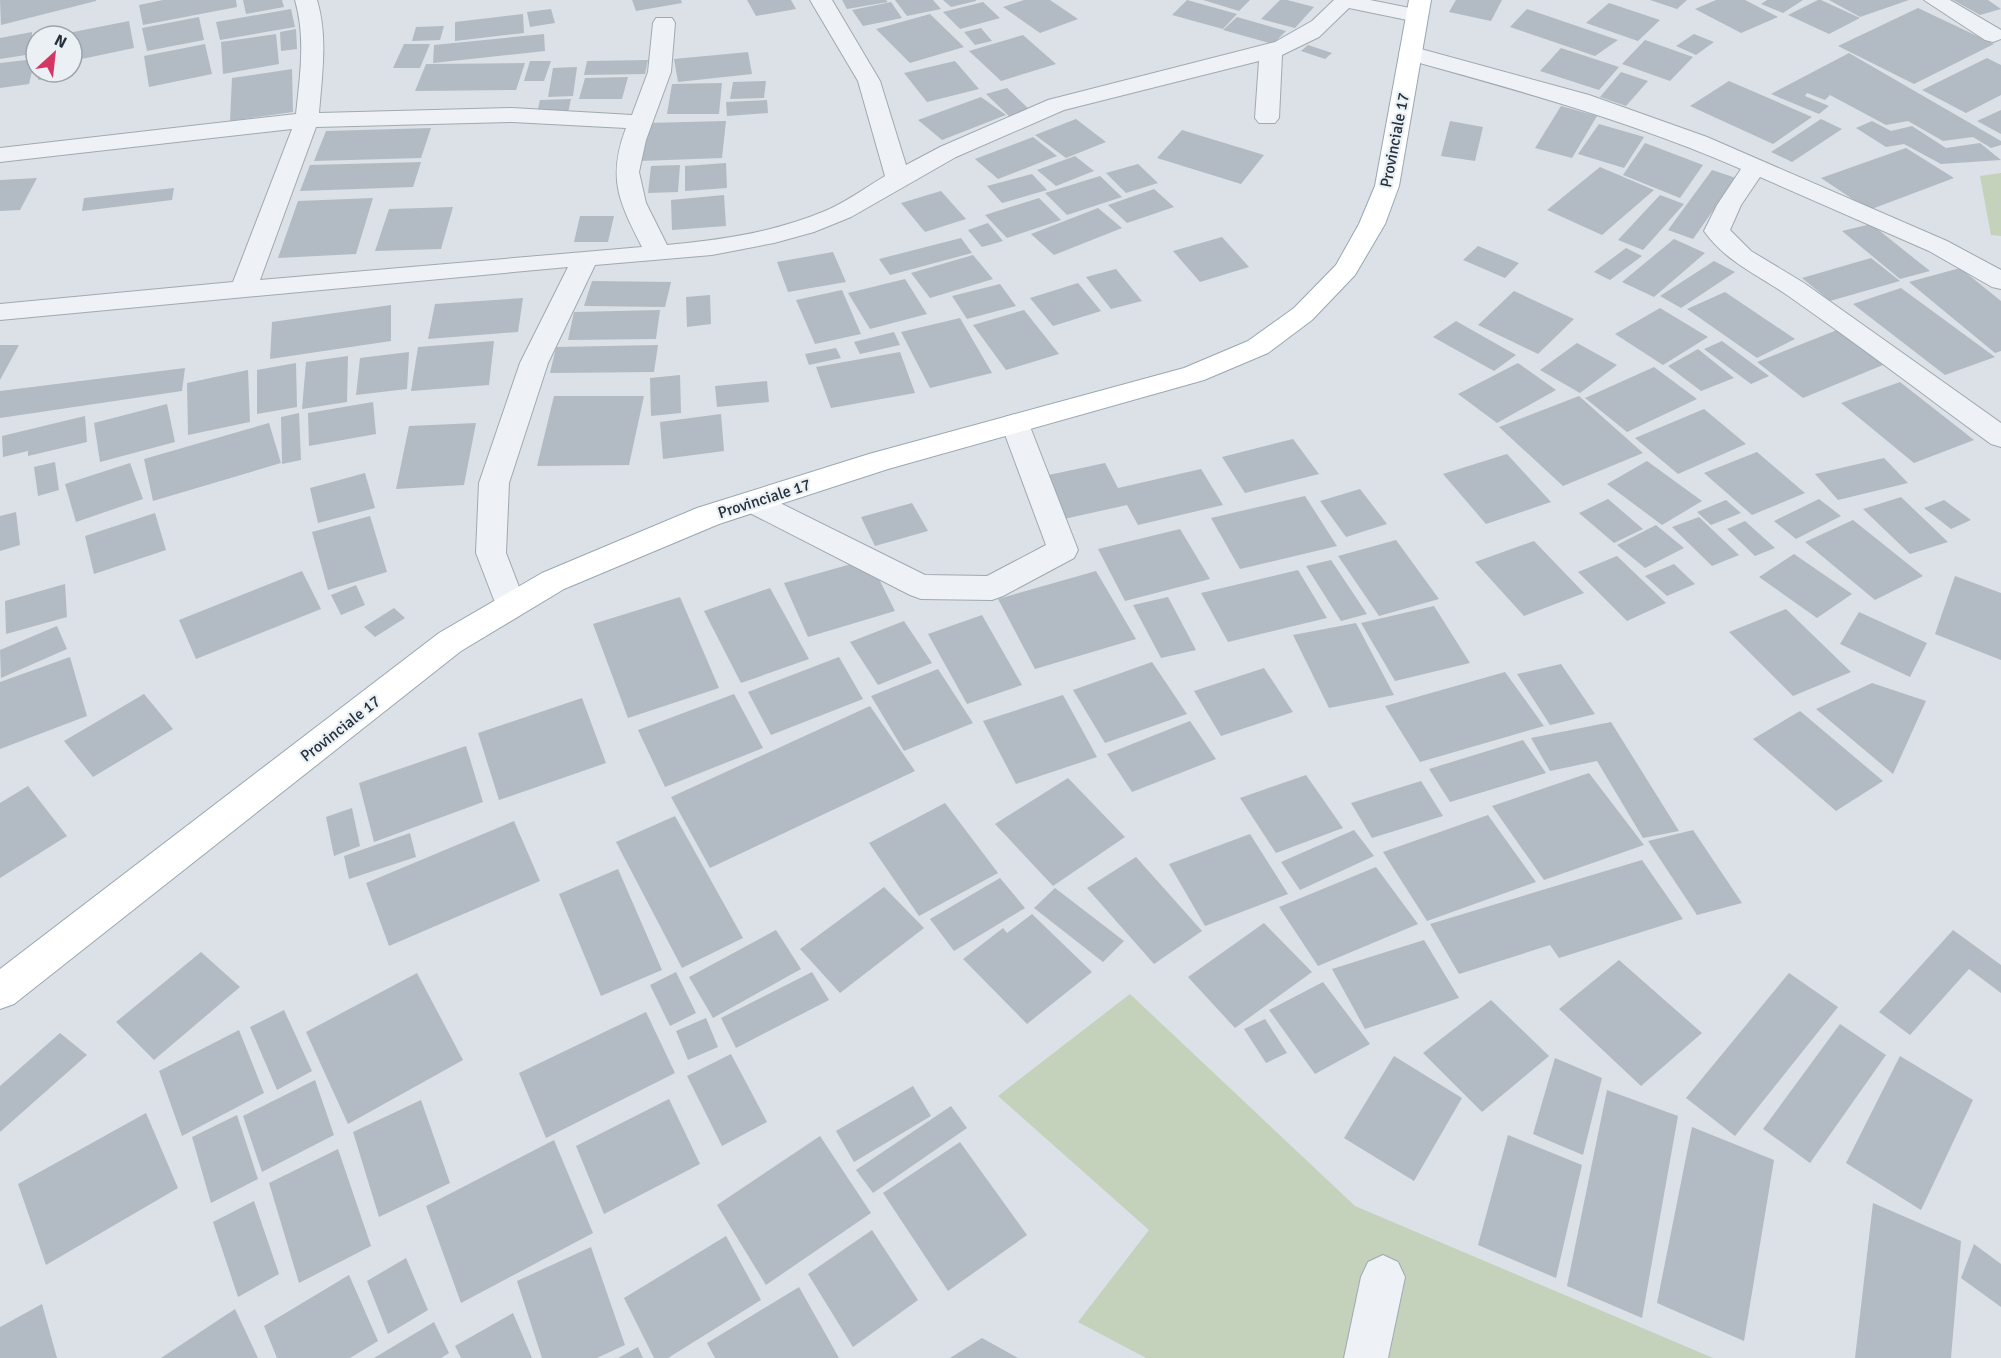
<svg xmlns="http://www.w3.org/2000/svg" width="2001" height="1358" viewBox="0 0 2001 1358" font-family="Signika,sans-serif">
<style>
.green{fill:#c4d1bb}
.building{fill:#b2bbc3}
.lines{fill:none;stroke-linecap:round;stroke-linejoin:round}
.minor-casing{stroke:#a0a9b0;stroke-width:2}
.major-casing{stroke:#9aa7b3;stroke-width:2}
.minor{fill:#eef1f5;fill-rule:evenodd}
.major{fill:#fff;fill-rule:evenodd}
.labels{text-anchor:middle;stroke-width:4.5;stroke-linejoin:round;paint-order:stroke}
.street-label{font-size:16px;fill:#24313d;stroke:#eaf0f4}
</style>
<rect width="100%" height="100%" fill="#dbe1e6"/>
<g class="green">
<polygon points="2001,173 2001,236 1991,235 1980,176"/>
<polygon points="1130,994 1355,1206 1713,1358 1146,1358 1078,1322 1149,1230 998,1096"/>
</g>
<g class="building">
<polygon points="0,0 96,0 96,1 1,25"/>
<polygon points="163,0 236,0 237,7 143,25 139,5"/>
<polygon points="243,0 282,0 284,7 246,14"/>
<polygon points="632,0 681,0 682,3 636,11"/>
<polygon points="747,0 791,0 796,9 756,16"/>
<polygon points="842,0 886,0 888,2 847,9"/>
<polygon points="895,0 933,0 941,9 907,16"/>
<polygon points="943,0 976,0 976,1 951,7"/>
<polygon points="1024,0 1050,0 1078,19 1040,33 1003,7"/>
<polygon points="1187,0 1237,14 1223,29 1172,15"/>
<polygon points="1203,0 1250,0 1239,11"/>
<polygon points="1280,0 1287,0 1314,7 1295,28 1261,19"/>
<polygon points="1456,0 1502,0 1491,21 1449,12"/>
<polygon points="1650,0 1687,0 1677,9"/>
<polygon points="1716,0 1745,0 1778,17 1741,33 1695,9"/>
<polygon points="1767,0 1803,0 1783,13 1761,4"/>
<polygon points="1818,0 1821,0 1860,18 1829,34 1788,15"/>
<polygon points="1829,0 1909,0 1860,17"/>
<polygon points="1953,0 1988,0 2001,9 1980,15"/>
<polygon points="891,2 902,18 863,26 852,10"/>
<polygon points="983,2 1000,18 960,29 943,12"/>
<polygon points="1609,3 1660,20 1638,41 1586,23"/>
<polygon points="1918,8 1994,44 1914,84 1838,46"/>
<polygon points="291,9 295,27 220,40 216,22"/>
<polygon points="551,9 555,23 530,27 527,12"/>
<polygon points="1527,9 1618,40 1595,56 1510,27"/>
<polygon points="523,14 524,33 455,41 455,22"/>
<polygon points="930,14 964,47 910,63 876,29"/>
<polygon points="199,17 204,40 147,51 142,28"/>
<polygon points="1237,17 1286,31 1273,44 1223,30"/>
<polygon points="129,21 134,48 72,61 72,36 68,33"/>
<polygon points="444,26 440,40 412,41 416,27"/>
<polygon points="981,28 992,41 975,45 964,32"/>
<polygon points="296,29 297,49 281,51 280,32"/>
<polygon points="32,32 32,54 0,59 0,38"/>
<polygon points="276,34 279,64 223,74 221,42"/>
<polygon points="544,34 545,51 433,63 434,45"/>
<polygon points="1694,34 1714,42 1696,55 1676,46"/>
<polygon points="1023,35 1056,64 1001,81 969,51"/>
<polygon points="1645,40 1693,57 1670,81 1622,64"/>
<polygon points="205,44 212,74 149,87 144,56"/>
<polygon points="404,44 430,44 420,68 393,68"/>
<polygon points="1308,45 1332,53 1325,59 1301,51"/>
<polygon points="1561,48 1619,67 1599,90 1540,71"/>
<polygon points="748,52 752,74 678,82 674,59"/>
<polygon points="1849,53 2001,141 2001,145 1991,148 1973,137 1943,141 1908,121 1886,125 1830,95 1825,100 1807,93 1805,96 1829,106 1819,114 1771,94"/>
<polygon points="1987,58 2001,65 2001,95 1966,113 1922,90"/>
<polygon points="35,59 29,84 0,88 0,63"/>
<polygon points="648,60 645,74 584,75 587,61"/>
<polygon points="530,61 551,61 544,81 524,81"/>
<polygon points="955,61 979,89 927,102 904,73"/>
<polygon points="525,63 516,90 415,91 426,64"/>
<polygon points="577,67 573,96 548,97 553,68"/>
<polygon points="292,69 293,112 230,121 232,78"/>
<polygon points="39,72 59,72 59,77 38,80"/>
<polygon points="1621,72 1648,81 1626,106 1600,97"/>
<polygon points="628,77 622,99 579,99 585,78"/>
<polygon points="766,81 764,98 730,99 733,82"/>
<polygon points="1729,81 1812,117 1773,144 1690,106"/>
<polygon points="722,83 719,114 667,114 672,84"/>
<polygon points="1007,88 1031,111 1010,117 986,94"/>
<polygon points="981,97 1006,115 942,140 918,120"/>
<polygon points="571,99 568,113 537,113 540,100"/>
<polygon points="767,100 768,113 727,116 726,102"/>
<polygon points="1561,106 1597,116 1572,158 1535,148"/>
<polygon points="2001,110 2001,134 1977,121"/>
<polygon points="1076,119 1106,142 1066,158 1035,135"/>
<polygon points="1821,119 1842,129 1792,162 1771,152"/>
<polygon points="726,121 722,158 640,161 646,123"/>
<polygon points="1450,121 1483,127 1475,161 1441,156"/>
<polygon points="1872,121 1891,131 1912,126 1946,148 1980,143 2001,160 1941,164 1904,144 1886,147 1856,128"/>
<polygon points="1599,124 1644,137 1624,168 1578,154"/>
<polygon points="431,128 421,158 314,161 326,131"/>
<polygon points="1182,130 1264,155 1241,184 1157,158"/>
<polygon points="1033,137 1057,156 998,179 975,159"/>
<polygon points="1645,143 1703,165 1680,198 1623,175"/>
<polygon points="1906,148 1954,178 1869,210 1821,178"/>
<polygon points="1075,156 1094,171 1056,186 1037,170"/>
<polygon points="421,162 413,187 300,191 310,165"/>
<polygon points="726,163 727,188 685,191 685,166"/>
<polygon points="1138,164 1158,183 1126,193 1106,173"/>
<polygon points="680,165 678,192 648,193 651,166"/>
<polygon points="1600,167 1654,190 1602,235 1547,210"/>
<polygon points="1712,170 1736,178 1693,239 1668,230"/>
<polygon points="1032,174 1047,190 1002,203 987,186"/>
<polygon points="1100,176 1122,197 1067,215 1045,193"/>
<polygon points="37,178 20,210 0,211 0,180"/>
<polygon points="174,188 172,200 82,211 84,198"/>
<polygon points="1154,189 1174,207 1127,223 1108,205"/>
<polygon points="941,191 966,219 925,232 901,203"/>
<polygon points="724,195 726,226 672,230 671,200"/>
<polygon points="1660,195 1684,204 1643,250 1618,240"/>
<polygon points="373,198 356,254 278,258 298,201"/>
<polygon points="1039,198 1061,220 1007,238 985,215"/>
<polygon points="453,207 441,249 375,251 389,209"/>
<polygon points="1098,208 1122,228 1054,255 1031,234"/>
<polygon points="580,216 614,216 608,242 574,242"/>
<polygon points="988,223 1003,241 982,247 968,230"/>
<polygon points="1871,224 1930,271 1900,279 1842,231"/>
<polygon points="1222,237 1249,267 1200,282 1173,251"/>
<polygon points="961,238 972,253 890,275 879,259"/>
<polygon points="1674,239 1705,253 1654,297 1622,282"/>
<polygon points="1478,246 1519,263 1505,278 1463,260"/>
<polygon points="1626,248 1642,256 1610,280 1594,272"/>
<polygon points="833,252 846,282 788,292 777,262"/>
<polygon points="973,255 993,279 930,298 911,273"/>
<polygon points="1871,258 1900,281 1830,301 1802,278"/>
<polygon points="1714,261 1735,272 1681,308 1660,296"/>
<polygon points="1960,268 2001,301 2001,351 1995,353 1909,282"/>
<polygon points="1116,269 1142,301 1111,309 1086,277"/>
<polygon points="905,279 927,314 870,329 848,293"/>
<polygon points="592,281 671,282 665,307 584,306"/>
<polygon points="1078,283 1101,311 1053,326 1030,298"/>
<polygon points="1000,284 1016,306 967,319 952,296"/>
<polygon points="1901,288 1995,357 1945,375 1853,304"/>
<polygon points="842,290 861,334 815,344 796,300"/>
<polygon points="1514,291 1574,319 1538,354 1478,325"/>
<polygon points="1725,292 1795,339 1757,358 1687,309"/>
<polygon points="710,295 711,324 687,327 686,297"/>
<polygon points="523,298 518,332 428,339 435,304"/>
<polygon points="391,305 391,341 270,359 272,322"/>
<polygon points="1660,308 1708,337 1663,365 1615,334"/>
<polygon points="660,310 656,339 568,340 574,312"/>
<polygon points="1024,310 1059,354 1006,370 973,325"/>
<polygon points="960,318 992,373 930,388 901,332"/>
<polygon points="1456,321 1516,355 1494,371 1433,337"/>
<polygon points="1837,330 1883,365 1803,398 1757,362"/>
<polygon points="894,332 900,345 860,354 854,342"/>
<polygon points="494,341 489,385 411,391 418,347"/>
<polygon points="1722,341 1769,376 1751,384 1704,349"/>
<polygon points="1577,343 1617,365 1580,393 1540,370"/>
<polygon points="0,345 19,345 0,380"/>
<polygon points="658,345 654,372 550,373 556,347"/>
<polygon points="836,348 841,358 809,365 805,354"/>
<polygon points="1698,349 1734,378 1701,391 1668,366"/>
<polygon points="409,352 407,389 356,395 360,358"/>
<polygon points="900,352 915,393 831,408 816,367"/>
<polygon points="348,356 347,402 302,409 306,362"/>
<polygon points="296,363 297,407 257,414 257,370"/>
<polygon points="1518,363 1556,390 1497,423 1458,394"/>
<polygon points="1654,367 1697,399 1627,432 1585,398"/>
<polygon points="185,368 182,391 0,418 0,391"/>
<polygon points="248,370 250,422 188,435 187,383"/>
<polygon points="680,375 681,413 651,416 650,378"/>
<polygon points="767,381 769,402 717,407 715,386"/>
<polygon points="1900,382 1974,440 1914,463 1841,403"/>
<polygon points="554,396 644,396 629,465 537,466"/>
<polygon points="1579,396 1643,453 1563,486 1499,427"/>
<polygon points="373,402 376,434 309,446 308,413"/>
<polygon points="167,404 175,442 100,462 94,423"/>
<polygon points="1704,409 1746,444 1678,474 1635,438"/>
<polygon points="299,413 301,460 282,464 281,417"/>
<polygon points="721,414 724,451 663,459 660,422"/>
<polygon points="85,416 87,442 28,456 28,451 3,457 2,436"/>
<polygon points="269,423 281,463 153,501 144,459"/>
<polygon points="476,423 464,485 396,489 409,426"/>
<polygon points="1293,439 1319,474 1245,493 1222,457"/>
<polygon points="1757,452 1805,493 1752,515 1704,473"/>
<polygon points="1507,454 1551,502 1486,524 1443,474"/>
<polygon points="1884,458 1908,483 1838,500 1815,474"/>
<polygon points="1647,461 1702,501 1662,525 1607,484"/>
<polygon points="55,462 59,490 38,496 34,467"/>
<polygon points="130,463 143,499 76,522 65,484"/>
<polygon points="1105,463 1118,488 1201,469 1223,505 1138,525 1127,505 1064,519 1044,476"/>
<polygon points="365,473 375,508 318,523 310,488"/>
<polygon points="1360,489 1387,524 1346,537 1320,501"/>
<polygon points="1305,496 1337,546 1240,569 1211,518"/>
<polygon points="1901,497 1948,542 1910,554 1863,509"/>
<polygon points="1608,499 1643,529 1614,543 1579,513"/>
<polygon points="1819,499 1841,516 1796,539 1774,521"/>
<polygon points="1726,500 1741,513 1711,525 1697,512"/>
<polygon points="1944,500 1971,520 1951,529 1924,508"/>
<polygon points="912,503 928,531 875,546 861,517"/>
<polygon points="16,512 20,545 0,551 0,516"/>
<polygon points="155,513 166,550 94,574 85,536"/>
<polygon points="370,516 387,572 328,590 312,532"/>
<polygon points="1699,517 1739,555 1712,566 1672,527"/>
<polygon points="1853,520 1923,576 1875,600 1805,542"/>
<polygon points="1745,521 1775,548 1755,556 1727,529"/>
<polygon points="1656,525 1684,548 1645,568 1617,545"/>
<polygon points="1180,529 1210,579 1125,601 1098,549"/>
<polygon points="1396,540 1439,599 1379,616 1338,556"/>
<polygon points="1534,541 1584,593 1524,616 1475,562"/>
<polygon points="1794,554 1852,594 1817,618 1759,577"/>
<polygon points="1617,556 1666,603 1627,621 1578,572"/>
<polygon points="869,559 895,611 808,637 784,583"/>
<polygon points="1331,560 1367,614 1341,621 1306,566"/>
<polygon points="1674,564 1695,584 1667,596 1645,576"/>
<polygon points="1298,570 1327,618 1228,642 1201,593"/>
<polygon points="302,571 321,609 196,659 179,620"/>
<polygon points="1096,571 1136,639 1035,669 998,599"/>
<polygon points="1955,576 2001,593 2001,660 1935,634"/>
<polygon points="65,584 67,617 6,634 5,601"/>
<polygon points="356,585 365,605 341,615 331,595"/>
<polygon points="770,588 809,659 741,683 704,611"/>
<polygon points="680,597 719,688 628,718 593,624"/>
<polygon points="1168,597 1196,650 1161,658 1133,605"/>
<polygon points="1434,606 1470,663 1395,681 1361,623"/>
<polygon points="394,608 405,618 375,637 364,627"/>
<polygon points="1786,609 1851,672 1793,696 1729,632"/>
<polygon points="1859,612 1927,643 1910,677 1840,644"/>
<polygon points="982,615 1022,685 967,704 928,634"/>
<polygon points="904,621 932,663 878,685 850,642"/>
<polygon points="1356,623 1394,695 1329,708 1293,635"/>
<polygon points="57,626 67,649 1,678 0,650"/>
<polygon points="70,657 87,716 0,749 0,682"/>
<polygon points="839,657 863,699 771,735 748,692"/>
<polygon points="1152,662 1187,714 1105,743 1073,690"/>
<polygon points="1561,664 1595,714 1550,725 1517,674"/>
<polygon points="1264,668 1293,712 1221,736 1194,691"/>
<polygon points="938,669 973,723 904,751 871,696"/>
<polygon points="1505,672 1544,726 1420,762 1385,706"/>
<polygon points="1872,683 1926,701 1893,774 1816,709"/>
<polygon points="144,694 173,729 93,777 64,741"/>
<polygon points="734,694 763,748 665,787 638,730"/>
<polygon points="1063,695 1097,757 1016,784 983,721"/>
<polygon points="582,698 606,763 499,800 478,733"/>
<polygon points="870,706 915,771 710,868 671,797"/>
<polygon points="1800,711 1883,781 1836,811 1753,739"/>
<polygon points="1190,721 1216,759 1132,792 1107,754"/>
<polygon points="1611,722 1679,831 1643,838 1597,761 1550,771 1531,738"/>
<polygon points="1523,740 1546,773 1450,802 1429,769"/>
<polygon points="466,746 483,802 374,842 359,783"/>
<polygon points="1589,773 1644,845 1544,880 1492,806"/>
<polygon points="1306,775 1343,828 1276,853 1240,798"/>
<polygon points="1068,778 1125,837 1053,886 995,824"/>
<polygon points="1421,781 1443,816 1372,838 1351,803"/>
<polygon points="28,786 67,836 0,878 0,803"/>
<polygon points="945,803 998,873 919,916 869,843"/>
<polygon points="352,808 360,846 334,856 326,817"/>
<polygon points="1488,815 1536,882 1427,921 1383,852"/>
<polygon points="675,816 743,938 682,968 616,842"/>
<polygon points="514,821 540,881 389,946 366,883"/>
<polygon points="1354,830 1374,856 1300,890 1281,862"/>
<polygon points="1693,830 1742,903 1697,915 1648,841"/>
<polygon points="410,833 416,857 349,879 344,856"/>
<polygon points="1250,834 1288,894 1205,926 1169,864"/>
<polygon points="1136,857 1202,931 1154,964 1087,888"/>
<polygon points="1642,860 1683,919 1559,958 1550,945 1459,974 1430,924"/>
<polygon points="1376,867 1418,924 1318,966 1279,907"/>
<polygon points="618,869 662,970 601,996 559,894"/>
<polygon points="1000,878 1025,908 954,951 930,919"/>
<polygon points="884,887 924,928 840,993 800,949"/>
<polygon points="1055,888 1124,941 1103,962 1034,908"/>
<polygon points="1032,914 1092,972 1027,1024 963,959 1003,928 1007,933"/>
<polygon points="1264,923 1312,972 1235,1028 1188,977"/>
<polygon points="776,930 801,969 713,1018 689,977"/>
<polygon points="1953,930 2001,965 2001,993 1969,969 1910,1035 1879,1012"/>
<polygon points="1424,940 1459,998 1365,1029 1332,969"/>
<polygon points="201,952 240,987 154,1060 116,1022"/>
<polygon points="1619,960 1702,1033 1641,1086 1559,1009"/>
<polygon points="676,972 696,1013 670,1026 650,985"/>
<polygon points="812,972 829,1000 736,1048 721,1018"/>
<polygon points="417,973 463,1060 348,1124 306,1032"/>
<polygon points="1789,973 1838,1007 1735,1136 1686,1098"/>
<polygon points="1323,982 1370,1044 1315,1074 1269,1010"/>
<polygon points="1491,1000 1549,1056 1482,1112 1423,1053"/>
<polygon points="284,1010 312,1071 277,1090 250,1027"/>
<polygon points="646,1012 675,1073 546,1138 519,1073"/>
<polygon points="706,1018 718,1047 688,1060 676,1031"/>
<polygon points="1265,1019 1287,1053 1266,1063 1244,1029"/>
<polygon points="1840,1024 1886,1055 1810,1163 1763,1129"/>
<polygon points="239,1030 264,1093 182,1136 159,1071"/>
<polygon points="60,1033 87,1055 0,1132 0,1086"/>
<polygon points="731,1054 767,1122 722,1146 687,1076"/>
<polygon points="1394,1056 1462,1098 1414,1181 1344,1138"/>
<polygon points="1900,1056 1973,1100 1921,1210 1846,1163"/>
<polygon points="1555,1058 1602,1078 1583,1155 1533,1134"/>
<polygon points="315,1080 334,1135 262,1172 243,1116"/>
<polygon points="913,1086 931,1116 854,1162 836,1131"/>
<polygon points="1607,1090 1678,1116 1642,1318 1567,1286"/>
<polygon points="669,1099 700,1164 604,1214 576,1146"/>
<polygon points="421,1100 450,1183 379,1217 353,1132"/>
<polygon points="951,1106 967,1128 873,1193 856,1170"/>
<polygon points="146,1113 178,1188 46,1265 18,1184"/>
<polygon points="237,1115 258,1179 211,1203 192,1137"/>
<polygon points="1692,1127 1774,1160 1744,1341 1657,1303"/>
<polygon points="1508,1135 1582,1165 1556,1278 1478,1245"/>
<polygon points="820,1136 871,1213 766,1285 717,1205"/>
<polygon points="554,1140 593,1233 461,1303 426,1206"/>
<polygon points="960,1142 1027,1235 948,1291 883,1193"/>
<polygon points="338,1149 371,1246 299,1283 269,1183"/>
<polygon points="254,1201 279,1274 238,1297 213,1222"/>
<polygon points="1873,1203 1961,1241 1951,1358 1855,1358"/>
<polygon points="872,1230 918,1300 853,1347 808,1274"/>
<polygon points="726,1236 761,1300 668,1358 654,1358 624,1298"/>
<polygon points="1974,1244 2001,1264 2001,1307 1961,1278"/>
<polygon points="591,1247 625,1345 597,1358 542,1358 517,1281"/>
<polygon points="406,1258 428,1310 388,1334 367,1281"/>
<polygon points="349,1275 378,1341 350,1358 277,1358 264,1326"/>
<polygon points="799,1287 839,1358 715,1358 707,1343"/>
<polygon points="42,1304 57,1358 0,1358 0,1327"/>
<polygon points="235,1309 258,1358 161,1358"/>
<polygon points="513,1313 532,1358 461,1358 455,1346"/>
<polygon points="434,1322 449,1353 441,1358 374,1358"/>
<polygon points="982,1338 1018,1358 950,1358"/>
<polygon points="638,1347 643,1358 618,1358"/>
</g>
<g class="lines">
<defs>
<g id="minor">
<path d="M295,0H317C328,37 322,75 319,113L512,108L632,115L648,72L653,23L656,18H672L675,23L671,72L646,140L639,172L646,203L667,245C721,240 775,232 825,211C846,202 865,188 885,176L858,81L810,0H832L880,81L906,165L940,147L1048,100L1275,42L1312,21L1334,0H1370L1425,11L1428,16L1425,21L1417,22L1349,8L1319,37L1282,55L1279,118L1275,123H1259L1255,118L1259,61L1064,110L956,157L851,217L814,232L774,243L712,255L595,265L548,363L509,483L506,553L526,605L521,613L510,617L499,613L476,553L479,483L520,363L568,267L0,320V304L233,282L292,129L0,162V148L296,114C300,76 306,38 295,0ZM512,122L626,128C607,178 619,202 642,247L260,280L316,127Z"/>
<polygon points="1924,0 1950,0 2001,30 2001,39 1993,42 1985,40"/>
<path d="M1410,46L1589,95L1707,137L1947,241L2001,270V289L1992,287L1929,251L1760,177L1741,205L1730,230L1751,251L1804,283L2001,423V447L1991,444C1923,394 1856,343 1787,295C1758,275 1725,261 1704,231L1717,205L1741,169C1631,121 1517,90 1402,58L1399,53L1402,48Z"/>
<polygon points="1015,414 1025,417 1029,424 1078,550 1074,558 1003,596 992,600 921,599 910,595 742,509 738,502 742,495 753,491 764,495 925,575 987,576 1046,545 1001,424 1005,417"/>
<polygon points="1383,1255 1398,1262 1405,1277 1388,1358 1344,1358 1361,1277 1368,1262"/>
</g>
<polygon id="major" points="1409,0 1431,0 1399,186 1385,224 1355,275 1312,320 1268,353 1204,380 888,469 719,524 564,589 461,651 14,1004 0,1009 0,969 439,633 542,573 697,508 869,454 1184,368 1248,341 1294,308 1336,265 1359,224 1375,186"/>
</defs>
<use href="#minor" class="minor-casing"/>
<use href="#major" class="major-casing"/>
<use href="#minor" class="minor"/>
<use href="#major" class="major"/>
</g>
<g class="labels">
<g class="street-label">
<text transform="translate(1394 140) rotate(-79)" y="6">Provinciale 17</text>
<text transform="translate(764 498) rotate(-18)" y="6">Provinciale 17</text>
<text transform="translate(340 728) rotate(-38)" y="6">Provinciale 17</text>
</g>
</g>
<g transform="translate(54 54) rotate(27)"><circle r="28" fill="#eaf0f4" stroke="#9ba4ab" stroke-width="1.5"/>
<path d="M0-4.5L10 22L0 15L-10 22Z" fill="#d53664"/>
<text y="-9" font-size="16" font-weight="bold" text-anchor="middle" fill="#24313d">N</text>
</g>
</svg>
